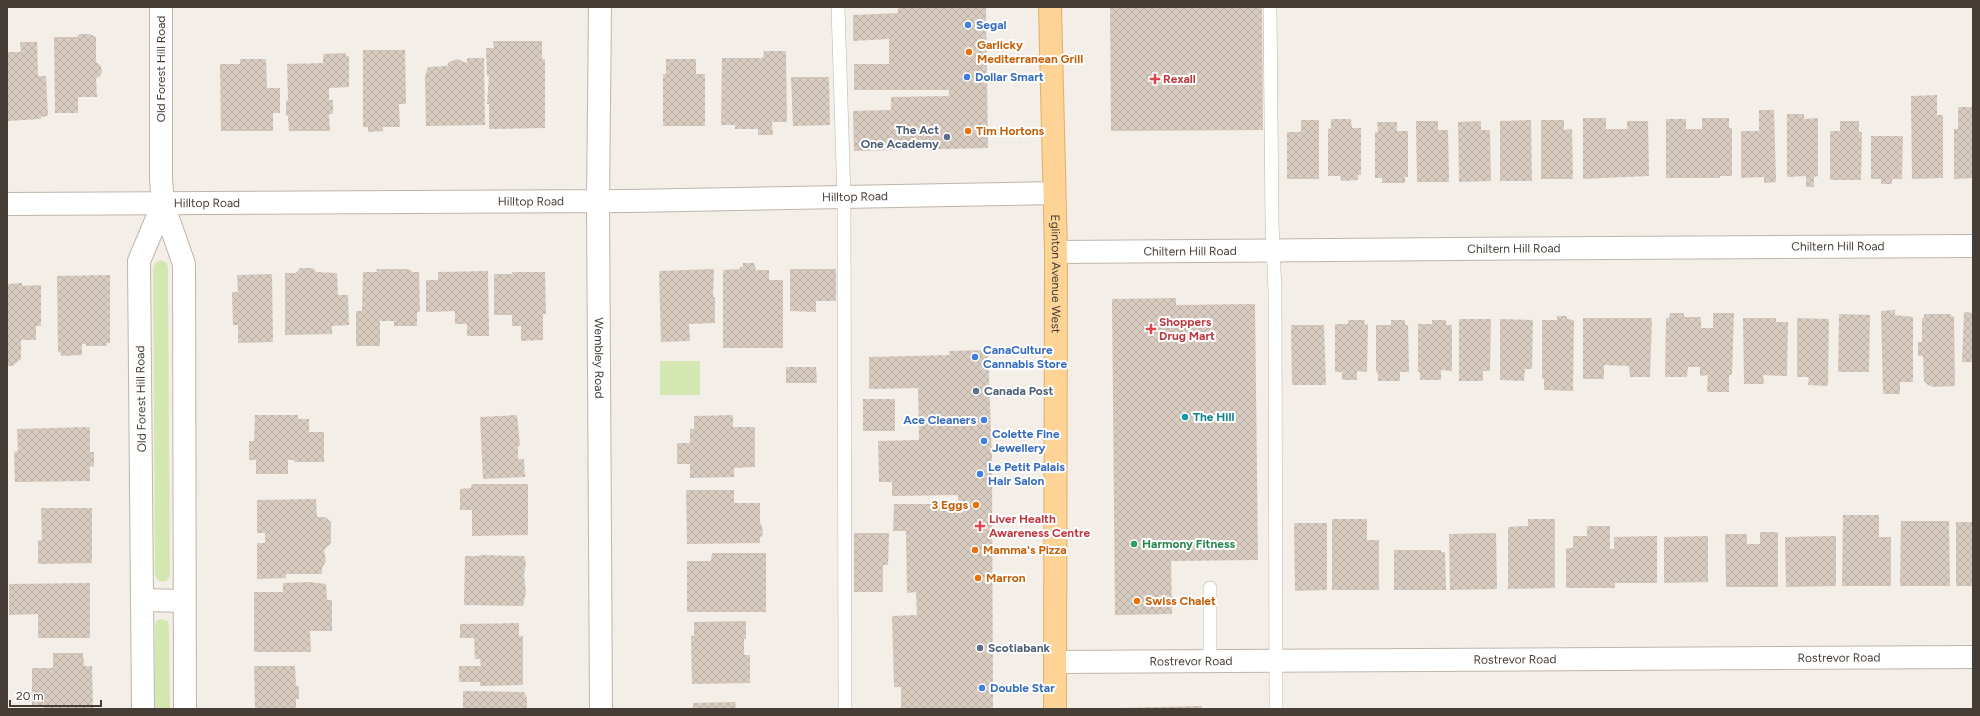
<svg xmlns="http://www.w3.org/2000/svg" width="1980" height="716" viewBox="0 0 1980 716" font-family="Figtree,sans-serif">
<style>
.grass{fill:#d5e7b0}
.building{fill:url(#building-cross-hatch)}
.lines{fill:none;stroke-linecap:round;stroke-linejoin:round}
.service-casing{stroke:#bfb5aa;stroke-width:14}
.minor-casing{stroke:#bfb5aa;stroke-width:24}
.primary-casing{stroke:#e3ae66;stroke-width:24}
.service{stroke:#fff;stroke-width:13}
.minor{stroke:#fff;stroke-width:22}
.primary{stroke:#fdd396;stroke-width:22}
.shop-dot{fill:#3f7fe0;stroke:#fff;stroke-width:1.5}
.food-dot{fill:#e8710a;stroke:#fff;stroke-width:1.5}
.health-dot{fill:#e0444e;stroke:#fff;stroke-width:1.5}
.service-dot{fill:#5c6f8a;stroke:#fff;stroke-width:1.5}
.culture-dot{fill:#0f9aa8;stroke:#fff;stroke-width:1.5}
.leisure-dot{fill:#2e9e5b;stroke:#fff;stroke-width:1.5}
.labels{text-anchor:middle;stroke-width:4;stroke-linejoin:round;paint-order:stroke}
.shop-label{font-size:12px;font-weight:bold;fill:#366cbe;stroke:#fff;text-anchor:start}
.food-label{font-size:12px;font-weight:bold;fill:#c56008;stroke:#fff;text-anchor:start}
.street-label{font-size:12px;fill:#463e36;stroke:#fff}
.health-label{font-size:12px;font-weight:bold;fill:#be3a42;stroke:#fff;text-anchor:start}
.service-label{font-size:12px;font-weight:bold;fill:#4e5e75;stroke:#fff;text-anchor:start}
.culture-label{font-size:12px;font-weight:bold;fill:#0d838f;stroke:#fff;text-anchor:start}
.leisure-label{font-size:12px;font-weight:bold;fill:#27864d;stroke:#fff;text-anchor:start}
</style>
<defs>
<pattern id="building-cross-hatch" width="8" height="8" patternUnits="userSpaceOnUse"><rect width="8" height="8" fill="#d8cbbf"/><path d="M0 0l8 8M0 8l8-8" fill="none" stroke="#bbafa5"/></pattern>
</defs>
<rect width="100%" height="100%" fill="#f3eee7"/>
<g class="grass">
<polygon points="161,260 167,263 168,269 170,575 168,580 163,582 158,580 155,575 153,269 155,263"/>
<rect x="660" y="361" width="40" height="34"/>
<polygon points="162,619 168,621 169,627 170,709 155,709 155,627 156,621"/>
</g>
<g class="building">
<polygon points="898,7 986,7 988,148 854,151 853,111 891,110 891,97 949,96 949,90 854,90 854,64 889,64 889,39 853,41 853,15 898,13"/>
<polygon points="1110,7 1262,7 1263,130 1111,131"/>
<polygon points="79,34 89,34 96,37 96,62 100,65 102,70 101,75 96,79 97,97 78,97 78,113 55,113 54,37 77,37"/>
<polygon points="493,41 542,41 542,59 545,59 545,128 489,129 489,104 487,104 489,76 487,76 486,48 494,48"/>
<polygon points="20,42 37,42 38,76 46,76 48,116 41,117 41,119 7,121 7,52 21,52"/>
<polygon points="363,50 405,50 406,104 399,104 400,127 383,127 383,131 368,132 368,127 363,127"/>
<polygon points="764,51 786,51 787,122 772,122 773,135 758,135 758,129 735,129 735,125 721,125 722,58 763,58"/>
<polygon points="346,53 346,56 349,56 349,87 329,88 329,100 333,100 333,114 329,114 330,131 289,131 288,116 286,116 286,100 288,101 287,64 323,63 323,54"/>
<polygon points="467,58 484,58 485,125 426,126 425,76 428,67 447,66 449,62 457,59 467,63"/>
<polygon points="240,59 266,59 267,88 280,88 280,113 273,113 273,131 221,131 220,64 240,64"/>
<polygon points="666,59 696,59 696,74 705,74 705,126 663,126 663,74 666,74"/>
<polygon points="791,77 829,77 830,125 793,126"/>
<polygon points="1937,95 1937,115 1943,115 1943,178 1912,179 1911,96"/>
<polygon points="1958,107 1973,107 1973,178 1954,179 1954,129 1958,129"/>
<polygon points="1759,110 1774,110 1776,182 1764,183 1764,177 1741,178 1741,131 1759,131"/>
<polygon points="1787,114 1804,114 1804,119 1818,118 1818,176 1814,177 1814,187 1806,187 1806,176 1787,177"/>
<polygon points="1583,118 1606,118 1606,129 1627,129 1627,121 1648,121 1649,176 1583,179"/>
<polygon points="1702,118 1729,118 1729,128 1732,128 1732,176 1720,176 1720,178 1666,178 1666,119 1686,119 1686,129 1702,129"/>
<polygon points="1331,119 1351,119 1352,128 1361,128 1361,175 1358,175 1358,180 1341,181 1340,176 1328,176 1328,129 1331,128"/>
<polygon points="1301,120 1319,120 1319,179 1287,179 1287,132 1301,132"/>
<polygon points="1531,120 1532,181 1500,181 1500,121"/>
<polygon points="1541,120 1564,120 1564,130 1572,129 1573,179 1541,179"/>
<polygon points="1416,121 1438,121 1438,130 1448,130 1449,182 1417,182"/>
<polygon points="1481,121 1481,130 1490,130 1491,181 1459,182 1458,122"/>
<polygon points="1840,121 1859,121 1859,132 1862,132 1861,180 1830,180 1830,131 1840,131"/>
<polygon points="1377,122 1397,122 1397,131 1408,131 1408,177 1405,177 1405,183 1382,183 1382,178 1375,178 1375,132 1378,132"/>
<polygon points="1871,136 1903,136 1902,179 1892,179 1892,184 1881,184 1881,179 1871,179"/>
<polygon points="743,263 754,263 756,270 769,270 769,280 783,280 783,348 723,348 723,270 740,269 740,267 743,267"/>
<polygon points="300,268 313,268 316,272 337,273 338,295 348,295 349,325 332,326 332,334 285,335 285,273 296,273"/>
<polygon points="376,269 408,269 413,272 419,272 420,312 417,312 417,326 394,326 394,321 380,321 380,346 356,346 356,311 362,311 363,272 377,272"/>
<polygon points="714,269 713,297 715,297 715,323 689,324 690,341 661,342 659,271"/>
<polygon points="790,269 836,269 836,301 816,301 816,312 790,311"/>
<polygon points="488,271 489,336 467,336 467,324 455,324 455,311 426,312 426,280 438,280 438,272"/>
<polygon points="512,272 545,272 546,314 543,314 543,340 521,341 521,326 512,326 512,315 494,315 494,274 513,274"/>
<polygon points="272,274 273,342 238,343 238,325 233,325 232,292 238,292 237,275"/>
<polygon points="110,275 110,343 106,343 107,346 86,346 86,344 82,344 82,355 61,356 61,353 58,352 57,276"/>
<polygon points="22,283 22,286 41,285 41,326 36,326 36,340 21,340 21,359 12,366 7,366 7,284"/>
<polygon points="1176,298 1176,305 1255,304 1258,560 1171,561 1172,614 1115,615 1112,299"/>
<polygon points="1895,310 1895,315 1913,317 1913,382 1900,382 1900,394 1883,394 1881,311"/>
<polygon points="1964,312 1973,313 1973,362 1962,362"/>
<polygon points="1670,313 1684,313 1684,317 1701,317 1701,328 1713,328 1713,313 1734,313 1732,375 1729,375 1729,392 1707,392 1708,375 1700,376 1700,367 1688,367 1687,377 1665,377 1666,318 1669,318"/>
<polygon points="1839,314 1870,315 1869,372 1838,372"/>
<polygon points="1924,314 1951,314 1951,316 1954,316 1955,386 1934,387 1928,385 1924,381 1923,356 1918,356 1918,342 1922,342 1922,318 1924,318"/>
<polygon points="1557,316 1567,316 1567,319 1574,320 1573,391 1544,390 1544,378 1542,379 1542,320 1557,320"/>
<polygon points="1583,318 1652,318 1650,377 1630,377 1629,366 1604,365 1604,379 1583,379"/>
<polygon points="1743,318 1776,318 1776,322 1788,322 1787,376 1763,375 1764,384 1744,384"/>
<polygon points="1797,318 1829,319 1828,386 1808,385 1809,377 1797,377"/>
<polygon points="1459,319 1491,319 1490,371 1483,371 1483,381 1459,381"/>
<polygon points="1500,319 1533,320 1532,369 1525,369 1524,381 1500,380"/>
<polygon points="1348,320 1365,320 1364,325 1368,324 1367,372 1357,371 1357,380 1342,380 1342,372 1335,372 1335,324 1348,324"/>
<polygon points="1391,320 1405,320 1405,325 1408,325 1409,372 1400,372 1400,381 1378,381 1378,372 1376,373 1376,325 1391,325"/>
<polygon points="1432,320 1446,320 1446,325 1452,325 1452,371 1441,370 1441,380 1420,380 1420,372 1418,372 1418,324 1432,324"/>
<polygon points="1291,325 1324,325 1326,385 1292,385"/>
<polygon points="988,350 992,459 993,709 901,709 901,687 894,687 892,616 917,615 916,592 907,593 906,531 893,531 894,504 958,504 958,495 892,496 892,482 879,482 878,441 919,440 918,388 869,389 869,357 950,355 949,351"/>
<polygon points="786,367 816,367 817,383 786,383"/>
<rect x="863" y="399" width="32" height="32"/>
<polygon points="255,415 298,415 298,419 309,419 309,432 324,432 324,462 294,462 294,460 288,460 288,474 256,474 256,460 249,460 249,441 254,441"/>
<polygon points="517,415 520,446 518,446 518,459 524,459 525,477 483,479 480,417"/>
<polygon points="733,415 733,427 755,427 755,467 734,468 734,477 690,478 690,464 677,464 677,443 690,443 690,429 694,429 694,416"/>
<polygon points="90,427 90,452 94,452 94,467 90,466 90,481 15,482 14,452 18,451 17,429"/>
<polygon points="472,484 528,484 528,535 472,536 472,510 460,510 460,489 471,488"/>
<polygon points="686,490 734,490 734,503 760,503 760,522 762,526 763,535 760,537 760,543 687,544"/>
<polygon points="316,499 317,517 325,517 331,522 331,543 324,550 326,561 322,568 322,574 286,574 286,578 257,579 257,543 265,543 265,533 257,533 257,500"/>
<polygon points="41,508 92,508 92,563 38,564 38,540 42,540"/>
<polygon points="1843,515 1879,515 1879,537 1891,537 1891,586 1842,586"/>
<polygon points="1332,519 1367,519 1367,540 1379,540 1379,590 1332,590"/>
<polygon points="1528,519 1555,519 1555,588 1508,589 1508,527 1528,526"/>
<polygon points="1901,521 1949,521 1950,586 1900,586"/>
<rect x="1956" y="522" width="17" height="64"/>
<polygon points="1294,523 1327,523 1327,590 1295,591"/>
<polygon points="1587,526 1610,526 1610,549 1614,549 1614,537 1657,536 1657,583 1615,583 1615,588 1566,588 1566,548 1573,548 1573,536 1587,536"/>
<polygon points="1760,532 1778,532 1778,587 1726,587 1725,534 1747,534 1747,544 1760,544"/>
<polygon points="854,533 889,533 888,565 883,565 883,592 854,592"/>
<polygon points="1492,533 1496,533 1497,589 1450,590 1449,534"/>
<polygon points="1708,536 1708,582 1664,583 1664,537"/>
<polygon points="1836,536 1836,586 1786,587 1785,537"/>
<polygon points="1394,550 1441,550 1441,552 1445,552 1446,590 1394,590"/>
<polygon points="712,553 766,553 766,612 687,612 687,561 711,561"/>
<polygon points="479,555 524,556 526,563 524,575 526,592 523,606 464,605 465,556 479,556"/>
<polygon points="310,582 326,584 327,600 332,600 332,631 310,631 311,652 254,652 254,592 283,592 283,583"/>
<polygon points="90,583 90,638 38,638 38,614 9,615 9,584"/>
<polygon points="746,621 746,639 744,639 744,655 750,655 750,683 692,684 691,636 694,636 694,622"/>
<polygon points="519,623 519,636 523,636 523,685 480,686 480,682 459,682 459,666 481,666 480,659 475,659 474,638 460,638 460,624"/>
<polygon points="53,653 83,653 84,666 92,666 93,709 44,709 44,707 32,707 32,668 53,668"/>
<polygon points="254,666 295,666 296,686 299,686 299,699 296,699 296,709 255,709"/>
<polygon points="463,691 524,692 527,698 527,708 463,709"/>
<polygon points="735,702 736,709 693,709 693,703"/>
<polygon points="1202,706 1202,709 1118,709 1118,708"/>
</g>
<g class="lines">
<defs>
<g id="service">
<polyline points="838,7 844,198 845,709"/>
<polyline points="1270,7 1272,223 1275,292 1276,709"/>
<polyline points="1210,660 1210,588"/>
</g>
<g id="minor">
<polyline points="161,7 161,179 163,204 184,264 185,709"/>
<path id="s1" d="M600,7L598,201L601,709"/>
<path id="s2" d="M7,204L628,201L1054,193"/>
<path id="s3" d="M1056,252C1362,251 1667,246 1973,246"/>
<polyline points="143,600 184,601"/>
<path id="s4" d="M1057,662L1973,657"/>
<polyline points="143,709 139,261 163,204"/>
</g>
<g id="primary">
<path id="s5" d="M1050,7L1056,252L1055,709"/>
</g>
</defs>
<use href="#service" class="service-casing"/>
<use href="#minor" class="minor-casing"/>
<use href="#primary" class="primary-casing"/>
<use href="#service" class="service"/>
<use href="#minor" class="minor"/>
<use href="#primary" class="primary"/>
</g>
<g class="shop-dot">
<circle cx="968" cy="25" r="4"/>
<circle cx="967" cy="77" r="4"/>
<circle cx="975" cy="357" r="4"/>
<circle cx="984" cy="420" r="4"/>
<circle cx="984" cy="441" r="4"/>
<circle cx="980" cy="474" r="4"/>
<circle cx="982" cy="688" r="4"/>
</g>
<g class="food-dot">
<circle cx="969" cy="52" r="4"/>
<circle cx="968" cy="131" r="4"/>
<circle cx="976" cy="505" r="4"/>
<circle cx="975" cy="550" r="4"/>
<circle cx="978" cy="578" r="4"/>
<circle cx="1137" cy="601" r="4"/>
</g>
<g class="health-dot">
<path d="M1153 73h4v4h4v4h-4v4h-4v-4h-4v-4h4z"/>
<path d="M1149 323h4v4h4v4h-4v4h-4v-4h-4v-4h4z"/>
<path d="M978 520h4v4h4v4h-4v4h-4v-4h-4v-4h4z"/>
</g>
<g class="service-dot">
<circle cx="947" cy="137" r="4"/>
<circle cx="976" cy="391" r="4"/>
<circle cx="980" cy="648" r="4"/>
</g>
<circle class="culture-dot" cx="1185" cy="417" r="4"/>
<circle class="leisure-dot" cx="1134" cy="544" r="4"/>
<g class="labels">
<g class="shop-label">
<text x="976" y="29">Segal</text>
<text x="975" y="81">Dollar Smart</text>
<text x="983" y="354">CanaCulture<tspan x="983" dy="14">Cannabis Store</tspan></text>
<text x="976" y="424" text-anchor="end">Ace Cleaners</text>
<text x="992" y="438">Colette Fine<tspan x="992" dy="14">Jewellery</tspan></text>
<text x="988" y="471">Le Petit Palais<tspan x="988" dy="14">Hair Salon</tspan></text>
<text x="990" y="692">Double Star</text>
</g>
<g class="food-label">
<text x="977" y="49">Garlicky<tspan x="977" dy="14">Mediterranean Grill</tspan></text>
<text x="976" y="135">Tim Hortons</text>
<text x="968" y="509" text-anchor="end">3 Eggs</text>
<text x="983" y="554">Mamma's Pizza</text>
<text x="986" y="582">Marron</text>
<text x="1145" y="605">Swiss Chalet</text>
</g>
<g class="street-label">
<text transform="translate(161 69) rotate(-90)" y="4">Old Forest Hill Road</text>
<text dy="4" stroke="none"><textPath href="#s2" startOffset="848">Hilltop Road</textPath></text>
<text dy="4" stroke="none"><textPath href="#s2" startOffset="524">Hilltop Road</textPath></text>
<text dy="4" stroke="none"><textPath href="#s2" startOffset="200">Hilltop Road</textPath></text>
<text dy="4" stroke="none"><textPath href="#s3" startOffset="782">Chiltern Hill Road</textPath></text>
<text dy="4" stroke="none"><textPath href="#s3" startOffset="458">Chiltern Hill Road</textPath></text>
<text dy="4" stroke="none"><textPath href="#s3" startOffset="134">Chiltern Hill Road</textPath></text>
<text dy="4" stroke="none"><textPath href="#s5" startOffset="267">Eglinton Avenue West</textPath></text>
<text dy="4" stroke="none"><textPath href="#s1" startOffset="351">Wembley Road</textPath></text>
<text transform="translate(141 399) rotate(-91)" y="4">Old Forest Hill Road</text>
<text dy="4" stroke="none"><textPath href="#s4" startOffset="782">Rostrevor Road</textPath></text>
<text dy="4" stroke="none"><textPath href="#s4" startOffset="458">Rostrevor Road</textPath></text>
<text dy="4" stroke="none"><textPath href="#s4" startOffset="134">Rostrevor Road</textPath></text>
</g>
<g class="health-label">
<text x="1163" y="83">Rexall</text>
<text x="1159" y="326">Shoppers<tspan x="1159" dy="14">Drug Mart</tspan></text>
<text x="989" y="523">Liver Health<tspan x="989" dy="14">Awareness Centre</tspan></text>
</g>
<g class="service-label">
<text x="939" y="134" text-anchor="end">The Act<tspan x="939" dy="14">One Academy</tspan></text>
<text x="984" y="395">Canada Post</text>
<text x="988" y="652">Scotiabank</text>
</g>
<g class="culture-label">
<text x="1193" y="421">The Hill</text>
</g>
<g class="leisure-label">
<text x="1142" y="548">Harmony Fitness</text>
</g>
</g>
<rect width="1980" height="716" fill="none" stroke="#463e36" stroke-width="16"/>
<path d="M10 700v6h91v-6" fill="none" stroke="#463e36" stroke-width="2"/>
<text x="16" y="700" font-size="12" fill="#463e36" stroke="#ffffff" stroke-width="3" paint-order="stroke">20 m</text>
</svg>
